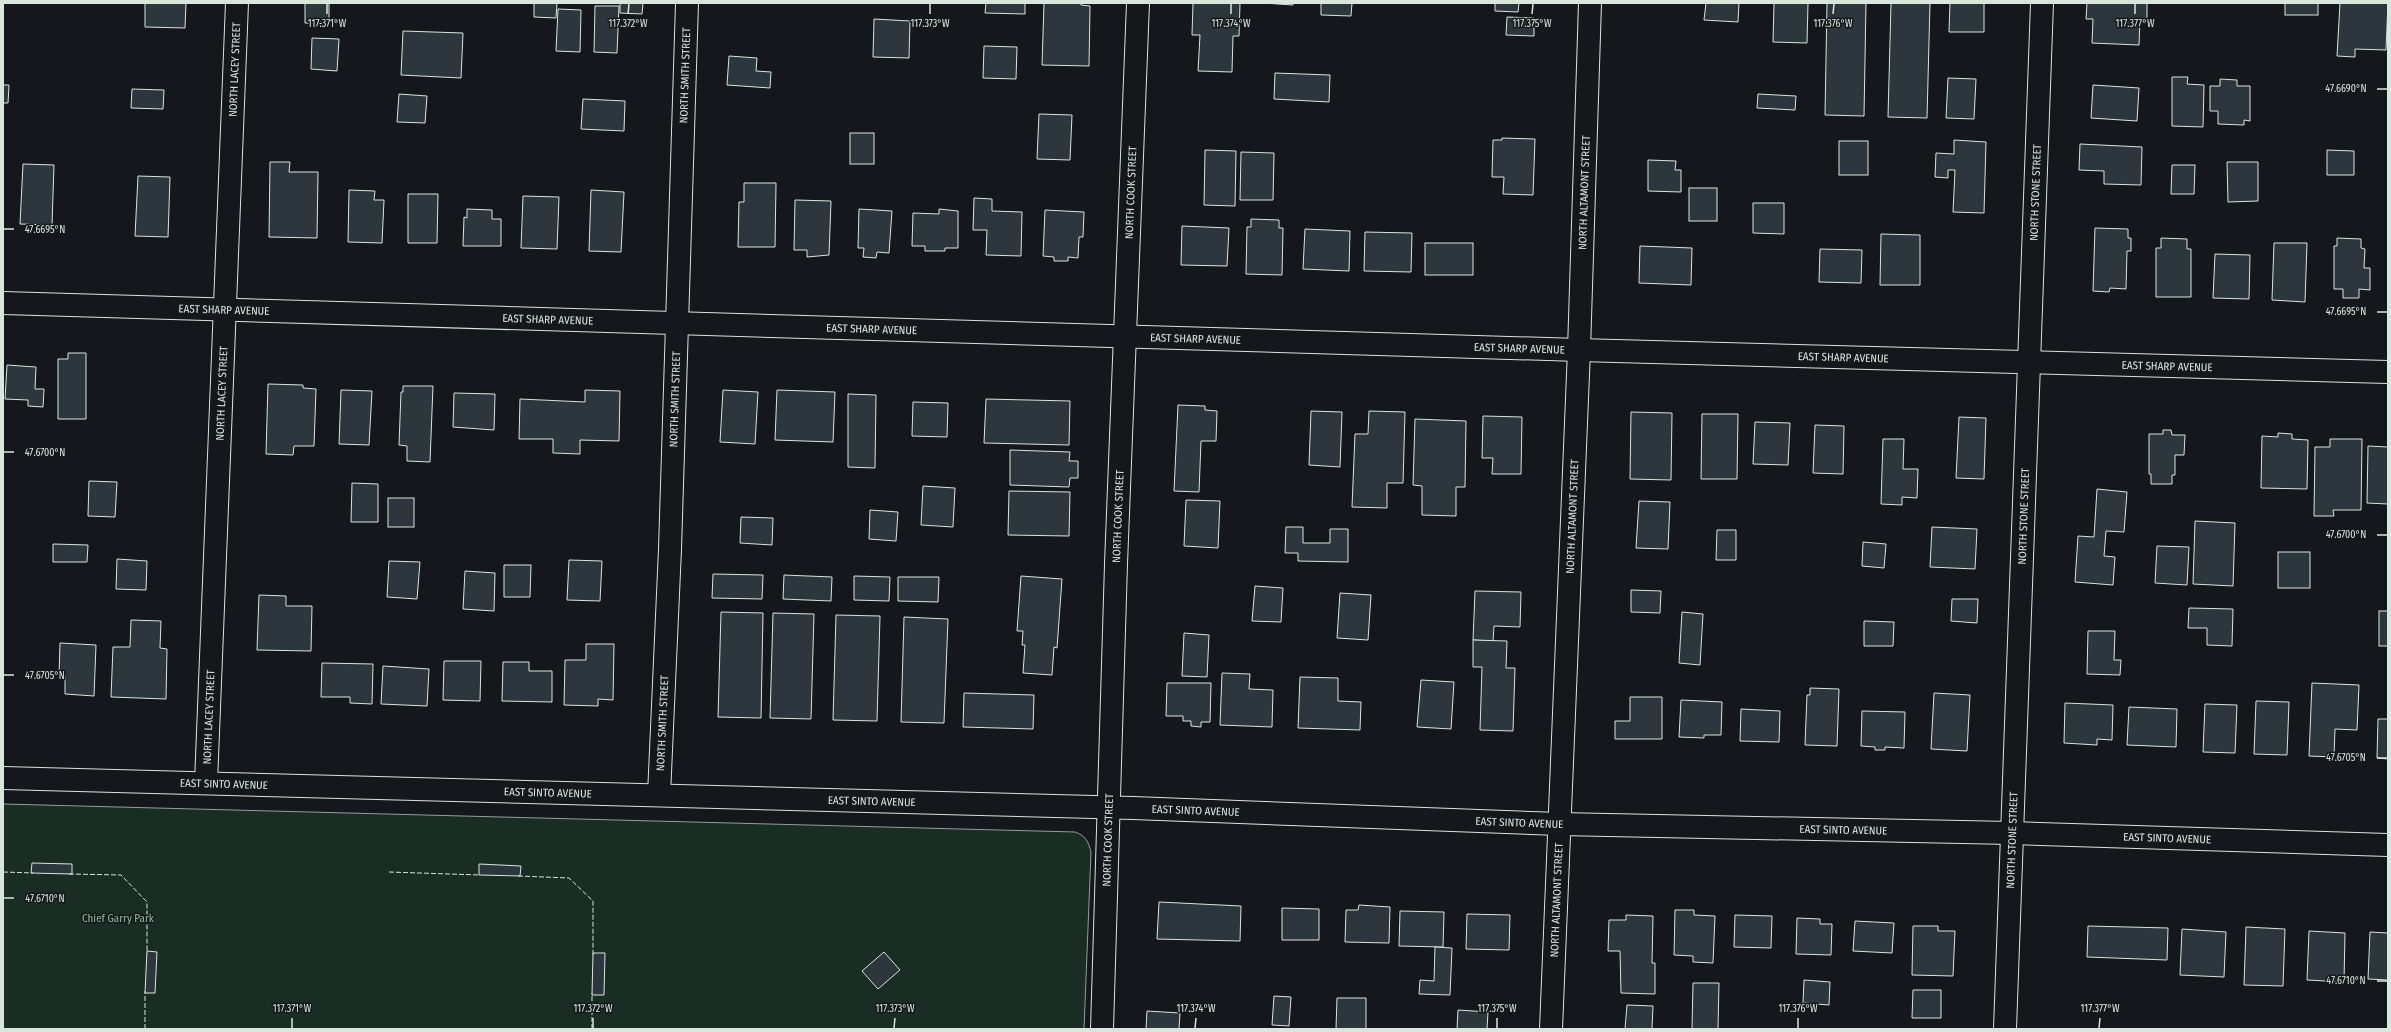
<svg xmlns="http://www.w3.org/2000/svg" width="2391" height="1032" viewBox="0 0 2391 1032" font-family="'Fira Sans Condensed',sans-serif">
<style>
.green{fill:#1a2d24;stroke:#939e99}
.building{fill:#2c363c;stroke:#d8e6dc}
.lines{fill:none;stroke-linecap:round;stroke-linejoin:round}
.street-casing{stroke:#d8e6dc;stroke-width:24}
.street{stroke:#14181c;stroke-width:22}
.fence{stroke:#d8e6dc;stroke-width:1;stroke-dasharray:5 2;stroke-linecap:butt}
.ticks{fill:none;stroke:#d8e6dc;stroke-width:1.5}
.labels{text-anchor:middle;stroke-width:3;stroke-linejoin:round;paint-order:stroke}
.street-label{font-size:11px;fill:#d8e6dc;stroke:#14181c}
.park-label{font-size:11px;fill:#8ac095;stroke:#14181c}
.ticks-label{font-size:10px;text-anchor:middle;fill:#d8e6dc;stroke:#14181c;stroke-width:3;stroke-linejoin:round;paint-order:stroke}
</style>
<rect width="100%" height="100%" fill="#14181c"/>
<path class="green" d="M3,804L1075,832C1086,836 1088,841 1091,852L1084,1029H3Z"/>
<g class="building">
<polygon points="145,3 186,3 185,28 145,27"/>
<polygon points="305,3 329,3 329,24 305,23"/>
<polygon points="534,3 557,3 556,18 534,17"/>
<polygon points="620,3 643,3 642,14 620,13"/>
<polygon points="986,3 1025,3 1025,14 985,13"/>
<polygon points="1044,3 1081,3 1081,5 1090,6 1089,66 1042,65"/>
<polygon points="1193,3 1240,3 1239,36 1233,36 1232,72 1198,71 1200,35 1192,35"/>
<polygon points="1263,3 1293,3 1293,5"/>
<polygon points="1321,3 1352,3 1351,16 1321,15"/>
<polygon points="1495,3 1519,3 1518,12 1495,11"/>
<polygon points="1706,3 1739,3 1738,22 1704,20"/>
<polygon points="1774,3 1808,3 1807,43 1773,42"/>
<polygon points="1827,3 1866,3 1864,116 1825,115"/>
<polygon points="1891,3 1930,3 1927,118 1888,117"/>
<polygon points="1950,3 1984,3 1984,32 1949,32"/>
<polygon points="2087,3 2147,3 2147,21 2140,20 2139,45 2092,43 2093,19 2086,19"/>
<rect x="2285" y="3" width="33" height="12"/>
<polygon points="2340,3 2388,3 2386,50 2355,49 2355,57 2337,56"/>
<polygon points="595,6 619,6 617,53 594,52"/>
<polygon points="558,9 581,10 580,52 556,51"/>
<polygon points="1507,17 1534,18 1534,36 1506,35"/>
<polygon points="874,19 910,21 909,58 873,57"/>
<polygon points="403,31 463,33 461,78 401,75"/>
<polygon points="312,38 339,39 337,71 311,69"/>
<polygon points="984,46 1017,47 1016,79 983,78"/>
<polygon points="729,56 757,58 756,71 771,72 770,88 727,85"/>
<polygon points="1275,73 1330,75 1329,102 1274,99"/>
<polygon points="2172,77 2188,77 2187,84 2204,85 2203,127 2172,126"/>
<polygon points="1948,78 1976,79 1974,119 1946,118"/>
<polygon points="2220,79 2237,80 2237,86 2250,86 2250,121 2244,120 2244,125 2218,124 2218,111 2210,111 2210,86 2220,86"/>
<polygon points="3,85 9,85 8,103 3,103"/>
<polygon points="2093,85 2139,88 2137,121 2091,118"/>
<polygon points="132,89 164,90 163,109 131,108"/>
<polygon points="399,94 427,96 425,123 397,122"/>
<polygon points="1758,94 1796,96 1795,110 1757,108"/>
<polygon points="583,99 625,101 624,131 581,129"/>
<polygon points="1039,114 1072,115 1070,160 1037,159"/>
<rect x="850" y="133" width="24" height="31"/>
<polygon points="1502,138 1535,139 1533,195 1503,194 1504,177 1492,177 1493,140 1502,140"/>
<polygon points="1954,140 1986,142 1984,213 1953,212 1955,170 1948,170 1948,178 1935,177 1936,153 1954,154"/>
<rect x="1839" y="141" width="29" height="34"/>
<polygon points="2080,144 2142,147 2141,185 2104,184 2104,171 2079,170"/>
<polygon points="1205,150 1236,151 1235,206 1204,205"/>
<polygon points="2327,150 2354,151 2354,175 2327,175"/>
<polygon points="1241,152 1274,153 1273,200 1240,200"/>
<polygon points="1648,160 1676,161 1675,170 1681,170 1681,192 1648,191"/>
<polygon points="270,162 290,162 289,172 318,172 317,238 269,237"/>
<polygon points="2227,162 2258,162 2258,201 2228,202"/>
<polygon points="23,164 54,165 52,225 20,224"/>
<polygon points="2172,165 2195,165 2194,194 2171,194"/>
<polygon points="138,176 170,177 168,237 135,236"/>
<polygon points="744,183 776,183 775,247 738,247 739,202 744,202"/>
<rect x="1689" y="188" width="28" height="33"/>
<polygon points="349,190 375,191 374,200 384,200 382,243 348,242"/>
<polygon points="591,190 624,192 621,252 589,251"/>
<polygon points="408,194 438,194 437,243 408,243"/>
<polygon points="523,196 559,197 557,249 521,248"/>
<polygon points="974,198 992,199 992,211 1022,212 1021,256 986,255 987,230 973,230"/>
<polygon points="795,200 831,201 829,255 807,257 807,250 794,250"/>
<polygon points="1753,203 1784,203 1784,234 1753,233"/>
<polygon points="467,209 492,210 492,219 501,219 501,246 463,246 464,217 467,218"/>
<polygon points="859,209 892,211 889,253 877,252 876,258 863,257 864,248 858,248"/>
<polygon points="939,209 958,211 958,248 945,248 945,251 925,251 925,246 912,246 913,213 939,214"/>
<polygon points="1045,210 1084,212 1083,237 1079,237 1078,258 1068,257 1068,261 1054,261 1054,257 1043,256"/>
<polygon points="1251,219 1279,220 1279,228 1283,228 1282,275 1246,274 1247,227 1251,227"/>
<polygon points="1182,226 1229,228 1227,266 1181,265"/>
<polygon points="2095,228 2128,229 2128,238 2131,238 2131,251 2127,251 2126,289 2110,288 2109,292 2093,291"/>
<polygon points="1305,229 1350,231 1349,271 1303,269"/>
<polygon points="1365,232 1412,233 1411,272 1364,271"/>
<polygon points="1881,234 1920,235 1920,285 1880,285"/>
<polygon points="2161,238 2187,239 2187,249 2191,249 2191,297 2156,297 2156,248 2161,248"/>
<polygon points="2337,238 2361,239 2361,248 2365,249 2364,268 2370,268 2370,290 2359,289 2359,298 2343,298 2343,289 2334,289 2334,246 2337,246"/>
<rect x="1425" y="243" width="48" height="32"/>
<polygon points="2274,243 2307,243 2305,302 2272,300"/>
<polygon points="1640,246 1692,248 1691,285 1639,283"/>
<polygon points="1820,249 1862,250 1861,283 1819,282"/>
<polygon points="2215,254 2250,255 2249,299 2213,298"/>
<polygon points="68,353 86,353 86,419 58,419 58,359 68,359"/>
<polygon points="7,365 36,367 35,389 44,389 43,407 28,406 28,400 5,399"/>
<polygon points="268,384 303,385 303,388 316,389 314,446 294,446 293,455 266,454"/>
<polygon points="403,386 433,386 430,462 407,461 407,446 399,445 401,392 403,392"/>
<polygon points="341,390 372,391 369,445 339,444"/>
<polygon points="585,390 620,391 619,441 580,440 580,454 553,453 553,439 519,439 520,399 585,402"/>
<polygon points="723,390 758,392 755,444 720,442"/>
<polygon points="777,390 835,392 833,442 775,440"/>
<polygon points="454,393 495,394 494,430 453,427"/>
<polygon points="848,394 876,395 875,468 848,467"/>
<polygon points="986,399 1070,401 1069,445 984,443"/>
<polygon points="913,402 948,403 947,437 912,436"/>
<polygon points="1178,405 1205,406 1205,410 1217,411 1216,441 1201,441 1199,492 1174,491"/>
<polygon points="1311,411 1342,412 1340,467 1309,465"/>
<polygon points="1369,411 1405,412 1403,483 1387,483 1387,508 1352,507 1355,434 1368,434"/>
<polygon points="1631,412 1672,413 1671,480 1630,479"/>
<polygon points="1702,414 1738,414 1737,479 1701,479"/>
<polygon points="1483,416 1522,417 1521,474 1492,474 1493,458 1482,458"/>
<polygon points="1959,417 1986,418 1984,479 1956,478"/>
<polygon points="1415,419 1466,421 1465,487 1456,487 1456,516 1422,515 1422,486 1413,485"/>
<polygon points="1755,422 1790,423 1788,465 1753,464"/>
<polygon points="1815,425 1844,426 1843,474 1813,473"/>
<polygon points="2163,430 2171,430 2172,435 2185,435 2184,455 2175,455 2175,475 2172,475 2172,484 2151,484 2151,474 2149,474 2149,434 2163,434"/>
<polygon points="2278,433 2292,434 2292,439 2308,440 2307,489 2261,488 2262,436 2278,437"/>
<polygon points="1883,439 1904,439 1903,469 1918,469 1917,498 1902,497 1902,505 1881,504"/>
<polygon points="2330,439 2362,439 2361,510 2333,510 2334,516 2314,516 2315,447 2330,447"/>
<polygon points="2368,446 2388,447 2388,504 2367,503"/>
<polygon points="1010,450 1070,452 1069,461 1078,461 1078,478 1070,478 1069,487 1010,485"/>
<polygon points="89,481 117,482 115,517 88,516"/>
<polygon points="352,483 378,484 378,522 351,522"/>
<polygon points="923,486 955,488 953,527 921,525"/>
<polygon points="2097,489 2127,492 2124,532 2106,531 2104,556 2115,557 2113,585 2075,582 2078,536 2094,537"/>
<polygon points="1009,491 1070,492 1069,536 1008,535"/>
<rect x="388" y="498" width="26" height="29"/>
<polygon points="1186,500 1220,501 1218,548 1184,546"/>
<polygon points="1639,501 1670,502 1668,549 1636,548"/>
<polygon points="870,510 898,512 896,541 869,539"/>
<polygon points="741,517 773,518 772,545 740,543"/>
<polygon points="2195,521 2235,523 2233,586 2193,584"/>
<polygon points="1286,527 1303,527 1303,543 1330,543 1330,529 1348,529 1348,562 1298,561 1298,553 1285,553"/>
<polygon points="1932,527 1977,529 1975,569 1930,567"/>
<polygon points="1717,530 1736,530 1736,560 1716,560"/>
<polygon points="1863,542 1886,544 1884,568 1862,566"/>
<polygon points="53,544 88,545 87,562 53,562"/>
<polygon points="2157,546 2189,547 2187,585 2155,583"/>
<rect x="2278" y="552" width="32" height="36"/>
<polygon points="117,559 147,561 146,590 116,589"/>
<polygon points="569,560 602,561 600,601 567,600"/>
<polygon points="389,561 420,562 417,599 387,597"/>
<polygon points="504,565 531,565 530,597 504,597"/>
<polygon points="465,571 495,573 494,611 463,609"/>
<polygon points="713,574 763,575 762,599 712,598"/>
<polygon points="784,575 832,577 831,601 783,599"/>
<polygon points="854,576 890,577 889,601 854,600"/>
<polygon points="1021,576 1062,579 1057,648 1054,647 1052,675 1023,673 1025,645 1022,645 1023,631 1017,631"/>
<polygon points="898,577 939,577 938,602 898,601"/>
<polygon points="1255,586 1283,588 1281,622 1252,621"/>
<polygon points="1631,590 1661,591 1660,613 1631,612"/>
<polygon points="1475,591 1521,592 1520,627 1494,626 1493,641 1473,640"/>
<polygon points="1340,593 1371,595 1368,640 1337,638"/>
<polygon points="259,595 286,596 286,606 312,606 311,651 257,650"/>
<polygon points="1952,599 1978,599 1977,623 1951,621"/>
<polygon points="2189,608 2233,609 2232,646 2207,645 2207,628 2188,628"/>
<rect x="2379" y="611" width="9" height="35"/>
<polygon points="721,612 763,613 761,718 718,717"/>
<polygon points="1682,612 1703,614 1700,665 1679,663"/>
<polygon points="773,613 814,614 811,719 770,718"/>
<polygon points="836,615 880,616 877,721 833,720"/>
<polygon points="904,617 948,619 944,723 901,722"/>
<polygon points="131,620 161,621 160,648 167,649 166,699 111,697 113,647 130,647"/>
<polygon points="1864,621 1894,622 1893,646 1864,646"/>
<polygon points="2088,631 2115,631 2114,660 2121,660 2120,675 2087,674"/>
<polygon points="1184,633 1209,635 1207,677 1182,676"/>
<polygon points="1473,640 1507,641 1506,668 1515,668 1513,731 1480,730 1482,667 1473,667"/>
<polygon points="60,643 96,645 94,696 65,694 65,676 59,676"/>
<polygon points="586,644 614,644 613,700 598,699 598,706 564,705 565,660 586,660"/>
<polygon points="444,661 481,661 480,701 443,700"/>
<polygon points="503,662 529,662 529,671 552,671 552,702 502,701"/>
<polygon points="322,663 373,664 372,704 350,703 350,697 321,697"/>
<polygon points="383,666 429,669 427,706 381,704"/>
<polygon points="1222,673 1250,674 1249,689 1273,690 1272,727 1220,725"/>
<polygon points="1300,677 1338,678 1338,701 1361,702 1360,730 1298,728"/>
<polygon points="1421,680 1454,682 1451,729 1417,727"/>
<polygon points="1167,683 1211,683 1210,722 1201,722 1201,727 1191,726 1191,721 1183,721 1183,716 1166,716"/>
<polygon points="2312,683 2359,685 2357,730 2335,729 2334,757 2309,756"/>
<polygon points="1810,688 1839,689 1837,746 1805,745 1807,695 1810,695"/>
<polygon points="964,693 1034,695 1033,729 963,727"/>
<polygon points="1934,693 1970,695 1967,751 1931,749"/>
<polygon points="1630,697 1662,697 1662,739 1615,739 1615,721 1630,721"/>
<polygon points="1681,700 1722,702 1721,735 1704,735 1704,738 1679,737"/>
<polygon points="2256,701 2289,702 2287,755 2254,754"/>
<polygon points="2065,703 2113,705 2112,740 2097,739 2097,745 2064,743"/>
<polygon points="2205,704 2237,705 2235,753 2203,752"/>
<polygon points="2129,707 2177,709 2176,747 2127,745"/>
<polygon points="1741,709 1780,711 1779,742 1740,741"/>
<polygon points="1862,711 1905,712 1904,748 1885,747 1885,750 1875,750 1875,747 1861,746"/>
<polygon points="2378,719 2388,719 2388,759 2377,758"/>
<polygon points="32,863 72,864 72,874 31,873"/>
<polygon points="479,864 521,866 520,876 479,875"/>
<polygon points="1159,902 1241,906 1240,941 1157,939"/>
<polygon points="1359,905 1390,907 1389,943 1345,942 1346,910 1358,910"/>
<polygon points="1282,908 1319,909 1319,940 1282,940"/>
<polygon points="1675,910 1694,910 1694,915 1715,916 1713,963 1693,962 1693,956 1674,955"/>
<polygon points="1400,911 1444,912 1443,947 1399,946"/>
<polygon points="1467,914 1510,915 1509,950 1466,949"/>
<polygon points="1626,915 1653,916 1652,963 1655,963 1655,994 1621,993 1620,951 1608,951 1609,920 1626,920"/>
<polygon points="1735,915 1772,916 1771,948 1734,947"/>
<polygon points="1797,918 1820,919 1820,924 1832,924 1831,955 1796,954"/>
<polygon points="1855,921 1894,923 1892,953 1853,951"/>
<polygon points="1913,926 1938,926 1938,931 1955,931 1953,976 1912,975"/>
<polygon points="2088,926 2168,928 2167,960 2087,957"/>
<polygon points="2246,927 2285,929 2283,986 2244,985"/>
<polygon points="2182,929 2226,932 2224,977 2180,975"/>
<polygon points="2309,931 2345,933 2344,982 2307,980"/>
<polygon points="2370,932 2388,933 2388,980 2368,979"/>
<polygon points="1435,947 1452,948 1450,995 1419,994 1420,980 1434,981"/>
<polygon points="147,951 157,952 155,993 145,993"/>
<polygon points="884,952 900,970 878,989 862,971"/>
<polygon points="593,953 605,953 604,995 592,995"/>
<polygon points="1804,980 1830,982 1829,1005 1803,1003"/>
<polygon points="1693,983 1719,983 1718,1029 1692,1029"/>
<polygon points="1913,990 1941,990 1941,1018 1912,1018"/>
<polygon points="1274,996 1291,997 1289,1026 1272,1025"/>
<polygon points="1337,998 1366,998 1366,1029 1336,1029"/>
<polygon points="1627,1005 1653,1006 1652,1029 1625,1029"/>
<polygon points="1458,1010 1488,1012 1487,1029 1457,1029"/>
<polygon points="1147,1011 1180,1013 1179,1029 1146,1029"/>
</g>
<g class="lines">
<defs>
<g id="street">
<path id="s1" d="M3,303L1579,350L2388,372"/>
<path id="s2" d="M3,778L1133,808L1559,824L2011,833L2388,845"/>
<path id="s3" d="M206,783L237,3"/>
<path id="s4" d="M659,795L670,549L687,3"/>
<path id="s5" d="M1102,1029L1116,564L1138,3"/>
<path id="s6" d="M1551,1029L1579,350L1590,3"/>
<path id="s7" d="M2005,1029L2042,3"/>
</g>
</defs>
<use href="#street" class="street-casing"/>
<use href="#street" class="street"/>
<g class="fence">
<polyline points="3,872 33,873"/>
<polyline points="389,872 480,875"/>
<polyline points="69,874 121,875 147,902 147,953"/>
<polyline points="518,876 569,878 593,901 593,955"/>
<polyline points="145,1029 145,991"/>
<polyline points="592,1029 592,993"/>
</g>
</g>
<path class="ticks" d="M327,14V4M628,14L629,4M930,14V4M1231,14V4M1532,14L1533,4M1833,14L1834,4M2135,14V4M2377,89H2387M4,229H14M2377,312H2387M4,452H14M2377,535H2387M4,675H14M2377,758H2387M4,898H14M2377,981H2387M292,1028V1018M593,1028V1018M894,1028L895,1018M1195,1028L1196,1018M1497,1028V1018M1798,1028V1018M2099,1028L2100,1018"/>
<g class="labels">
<g class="street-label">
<text dy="4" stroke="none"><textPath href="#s3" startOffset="714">NORTH LACEY STREET</textPath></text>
<text dy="4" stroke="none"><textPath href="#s4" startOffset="720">NORTH SMITH STREET</textPath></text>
<text dy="4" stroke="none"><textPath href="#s5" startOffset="837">NORTH COOK STREET</textPath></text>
<text dy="4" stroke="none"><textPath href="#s6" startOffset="837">NORTH ALTAMONT STREET</textPath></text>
<text dy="4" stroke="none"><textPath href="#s7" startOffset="837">NORTH STONE STREET</textPath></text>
<text dy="4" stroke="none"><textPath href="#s1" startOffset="221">EAST SHARP AVENUE</textPath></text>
<text dy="4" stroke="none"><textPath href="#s1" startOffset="545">EAST SHARP AVENUE</textPath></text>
<text dy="4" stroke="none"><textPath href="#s1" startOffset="869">EAST SHARP AVENUE</textPath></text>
<text dy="4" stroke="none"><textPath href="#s1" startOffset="1193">EAST SHARP AVENUE</textPath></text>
<text dy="4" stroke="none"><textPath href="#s1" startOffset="1517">EAST SHARP AVENUE</textPath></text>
<text dy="4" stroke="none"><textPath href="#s1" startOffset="1841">EAST SHARP AVENUE</textPath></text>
<text dy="4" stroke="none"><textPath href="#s1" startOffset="2165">EAST SHARP AVENUE</textPath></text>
<text dy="4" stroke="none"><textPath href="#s3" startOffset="390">NORTH LACEY STREET</textPath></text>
<text dy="4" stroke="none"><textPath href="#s4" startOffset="396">NORTH SMITH STREET</textPath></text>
<text dy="4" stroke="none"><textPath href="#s5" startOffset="513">NORTH COOK STREET</textPath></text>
<text dy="4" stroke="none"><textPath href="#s6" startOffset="513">NORTH ALTAMONT STREET</textPath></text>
<text dy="4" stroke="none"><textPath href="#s7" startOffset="513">NORTH STONE STREET</textPath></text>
<text dy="4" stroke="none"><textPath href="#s3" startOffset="66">NORTH LACEY STREET</textPath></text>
<text dy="4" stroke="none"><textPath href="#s4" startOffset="72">NORTH SMITH STREET</textPath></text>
<text dy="4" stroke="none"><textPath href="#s2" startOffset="221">EAST SINTO AVENUE</textPath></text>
<text dy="4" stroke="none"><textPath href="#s2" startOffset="545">EAST SINTO AVENUE</textPath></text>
<text dy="4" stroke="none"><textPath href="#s2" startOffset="869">EAST SINTO AVENUE</textPath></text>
<text dy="4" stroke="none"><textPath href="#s2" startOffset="1193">EAST SINTO AVENUE</textPath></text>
<text dy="4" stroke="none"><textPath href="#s2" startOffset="1517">EAST SINTO AVENUE</textPath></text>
<text dy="4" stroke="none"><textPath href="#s2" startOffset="1841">EAST SINTO AVENUE</textPath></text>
<text dy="4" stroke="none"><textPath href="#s2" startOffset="2165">EAST SINTO AVENUE</textPath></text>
<text dy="4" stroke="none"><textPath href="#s5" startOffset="189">NORTH COOK STREET</textPath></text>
<text dy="4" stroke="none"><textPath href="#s7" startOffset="189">NORTH STONE STREET</textPath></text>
<text dy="4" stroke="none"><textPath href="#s6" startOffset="129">NORTH ALTAMONT STREET</textPath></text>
</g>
<g class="park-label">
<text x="118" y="922">Chief Garry Park</text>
</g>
</g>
<g class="ticks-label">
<text x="327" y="27">117.371°W</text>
<text x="628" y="27">117.372°W</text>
<text x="930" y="27">117.373°W</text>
<text x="1231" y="27">117.374°W</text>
<text x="1532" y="27">117.375°W</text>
<text x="1833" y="27">117.376°W</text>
<text x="2135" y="27">117.377°W</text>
<text x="2346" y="92">47.6690°N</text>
<text x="45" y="233">47.6695°N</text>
<text x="2346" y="315">47.6695°N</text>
<text x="45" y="456">47.6700°N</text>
<text x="2346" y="538">47.6700°N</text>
<text x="45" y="679">47.6705°N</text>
<text x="2346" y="761">47.6705°N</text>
<text x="45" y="902">47.6710°N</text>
<text x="2346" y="984">47.6710°N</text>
<text x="292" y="1012">117.371°W</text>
<text x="593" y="1012">117.372°W</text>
<text x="895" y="1012">117.373°W</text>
<text x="1196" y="1012">117.374°W</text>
<text x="1497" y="1012">117.375°W</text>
<text x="1798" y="1012">117.376°W</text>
<text x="2100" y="1012">117.377°W</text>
</g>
<rect width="2391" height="1032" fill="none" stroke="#d8e6dc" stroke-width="8"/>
</svg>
